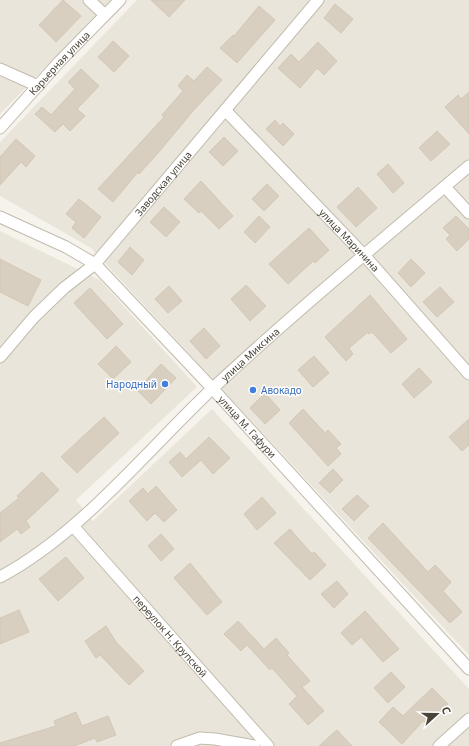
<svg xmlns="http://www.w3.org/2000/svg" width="469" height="746" viewBox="0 0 469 746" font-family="'Noto Sans',sans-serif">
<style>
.residential{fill:#eae5da}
.building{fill:#d8cfc1;stroke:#d3c7b4}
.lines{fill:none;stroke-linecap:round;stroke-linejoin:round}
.minor-casing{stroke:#c2bbae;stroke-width:13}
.minor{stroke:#fff;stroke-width:11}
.shop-dot{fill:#3f7fe0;stroke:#fff;stroke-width:1.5}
.labels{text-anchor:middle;stroke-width:3;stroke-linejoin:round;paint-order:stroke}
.street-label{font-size:10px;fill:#4b4439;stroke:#fff}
.shop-label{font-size:10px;fill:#366cbe;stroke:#fff;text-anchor:end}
</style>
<rect width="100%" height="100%" fill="#f6f3ec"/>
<g class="residential">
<polygon points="0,0 111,0 0,114"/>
<polygon points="137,0 469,0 469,655 91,248 0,196 0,142"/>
<polygon points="0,231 100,280 197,387 76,500 93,521 212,409 469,689 469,746 0,746"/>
</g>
<g class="building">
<polygon points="63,0 81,16 56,42 39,25"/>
<polygon points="151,0 185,0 169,17"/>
<polygon points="335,4 353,19 341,33 324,18"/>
<polygon points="259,6 275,20 237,63 220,48 233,35 234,36"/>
<polygon points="113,41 129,56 114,72 98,57"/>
<polygon points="318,42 337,61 324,75 317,68 300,88 278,68 291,54 299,62"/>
<polygon points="207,67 222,80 192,112 159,152 139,174 138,172 113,202 98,189 164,117 162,115 183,91 178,86 187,75 194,81"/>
<polygon points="81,69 99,86 77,109 85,116 70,131 63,124 55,132 35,114 42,107 51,115 75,89 68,82"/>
<polygon points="469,92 469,134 445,107 458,95 461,99"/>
<polygon points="275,120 280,126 283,123 294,134 283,146 266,129"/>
<polygon points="437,131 450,144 431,161 419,148"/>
<polygon points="224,137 238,151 223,166 209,152"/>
<polygon points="16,139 35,156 26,167 21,162 0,185 0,157"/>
<polygon points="388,164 404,183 393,193 377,174"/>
<polygon points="201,181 233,216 219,229 201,211 199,213 184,199"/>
<polygon points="267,184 279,196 264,211 252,199"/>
<polygon points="358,187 377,208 356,227 337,207"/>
<polygon points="79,199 101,217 84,238 72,228 76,222 66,214"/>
<polygon points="164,207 180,222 166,237 150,222"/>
<polygon points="259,216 270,227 255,243 244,232"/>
<polygon points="456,216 469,229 469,239 457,251 446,239 450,235 443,228"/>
<polygon points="309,228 329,250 315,263 313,261 288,284 269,264"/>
<polygon points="130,247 144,260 132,275 118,262"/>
<polygon points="0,259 41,280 28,306 0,292"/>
<polygon points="411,259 425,273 411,287 398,273"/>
<polygon points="246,285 266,306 250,321 231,299"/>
<polygon points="169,286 182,301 168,313 155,299"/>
<polygon points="440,287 454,302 437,317 423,302"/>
<polygon points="90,288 123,324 107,339 74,303"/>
<polygon points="370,295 407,339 391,353 372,332 369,334 368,332 349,348 353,354 346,361 325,337"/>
<polygon points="204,328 220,346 206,359 190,341"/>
<polygon points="116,346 131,362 113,379 98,364"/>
<polygon points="314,356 329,373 313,387 298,370"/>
<polygon points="161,364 176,378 151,404 137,390"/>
<polygon points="419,368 432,382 414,398 402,384"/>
<polygon points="265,393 280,410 265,424 250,408"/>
<polygon points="303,409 325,433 328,430 341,444 336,448 341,454 328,466 289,423"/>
<polygon points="104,417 119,433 77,473 61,457"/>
<polygon points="469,419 469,445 462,451 449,437"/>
<polygon points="209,437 230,458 213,474 201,460 182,477 169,462 180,452 186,459"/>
<polygon points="333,469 343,480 330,493 319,483"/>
<polygon points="42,472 59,490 26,521 30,527 21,534 17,529 0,542 0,513 19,498 17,496"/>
<polygon points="156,486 177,510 164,522 155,513 147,521 129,501 143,488 148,494"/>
<polygon points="357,495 369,506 354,521 342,509"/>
<polygon points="262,497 276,513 257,530 244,514"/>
<polygon points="383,523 428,572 435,565 451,582 443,591 462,612 450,623 368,538"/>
<polygon points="290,529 312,554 314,552 326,565 310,580 274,543"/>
<polygon points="161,534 174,549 161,561 148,546"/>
<polygon points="66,557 84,578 58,601 39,579"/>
<polygon points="190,563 222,602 207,615 174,578"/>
<polygon points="337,581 348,594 334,608 321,594"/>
<polygon points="19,610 29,632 0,644 0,618"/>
<polygon points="365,611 399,649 383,662 361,637 352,645 341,633"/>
<polygon points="238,621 264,649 276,638 289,653 287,655 310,681 302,687 324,711 308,725 289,704 297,696 272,668 270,670 247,645 241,651 224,634"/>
<polygon points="106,626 116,642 144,671 129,685 100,655 96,658 85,641"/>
<polygon points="391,672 405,687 388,703 374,688"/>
<polygon points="432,688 448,704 427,725 423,721 402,744 379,722 393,707 403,716"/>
<polygon points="76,712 82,726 108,716 116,735 97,742 95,738 74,746 0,746 0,743 56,726 54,721"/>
<polygon points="337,730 352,746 319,746"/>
</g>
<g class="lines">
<defs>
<g id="minor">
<polyline points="89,0 105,15"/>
<polyline points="0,69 38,86"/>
<path id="s1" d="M225,110L364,255L469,374"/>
<path id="s2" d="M0,128L59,62L120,0"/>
<polyline points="445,187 469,213"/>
<path id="s3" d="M0,217L66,247L95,264L213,389L469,669"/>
<path id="s4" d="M0,357L34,317L64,288L95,264L318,0"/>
<path id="s5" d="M73,526L268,746"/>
<path id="s6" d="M0,577C81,534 146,451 213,388C296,311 383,239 469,166"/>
<polyline points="177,746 200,738 215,739 254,746"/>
<polyline points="439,746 469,719"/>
</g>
</defs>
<use href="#minor" class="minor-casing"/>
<use href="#minor" class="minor"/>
</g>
<g class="shop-dot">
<circle cx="165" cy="384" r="4"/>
<circle cx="253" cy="390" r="4"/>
</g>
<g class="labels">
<g class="street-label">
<text dy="4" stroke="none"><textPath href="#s2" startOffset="88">Карьерная улица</textPath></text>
<text dy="4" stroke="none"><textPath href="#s4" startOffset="239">Заводская улица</textPath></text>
<text dy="4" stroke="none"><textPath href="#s1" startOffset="180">улица Маринина</textPath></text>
<text dy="4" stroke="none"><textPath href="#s6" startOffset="336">улица Миксина</textPath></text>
<text dy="4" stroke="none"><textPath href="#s3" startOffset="329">улица М. Гафури</textPath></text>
<text dy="4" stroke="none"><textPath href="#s5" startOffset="147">переулок Н. Крупской</textPath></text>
</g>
<g class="shop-label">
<text x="157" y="388">Народный</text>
<text x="261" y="394" text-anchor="start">Авокадо</text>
</g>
</g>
<g transform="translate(437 714) rotate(69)" stroke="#ffffff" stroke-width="3" paint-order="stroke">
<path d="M0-3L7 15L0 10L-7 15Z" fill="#4b4439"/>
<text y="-6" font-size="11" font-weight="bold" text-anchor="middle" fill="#4b4439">С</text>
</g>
</svg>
